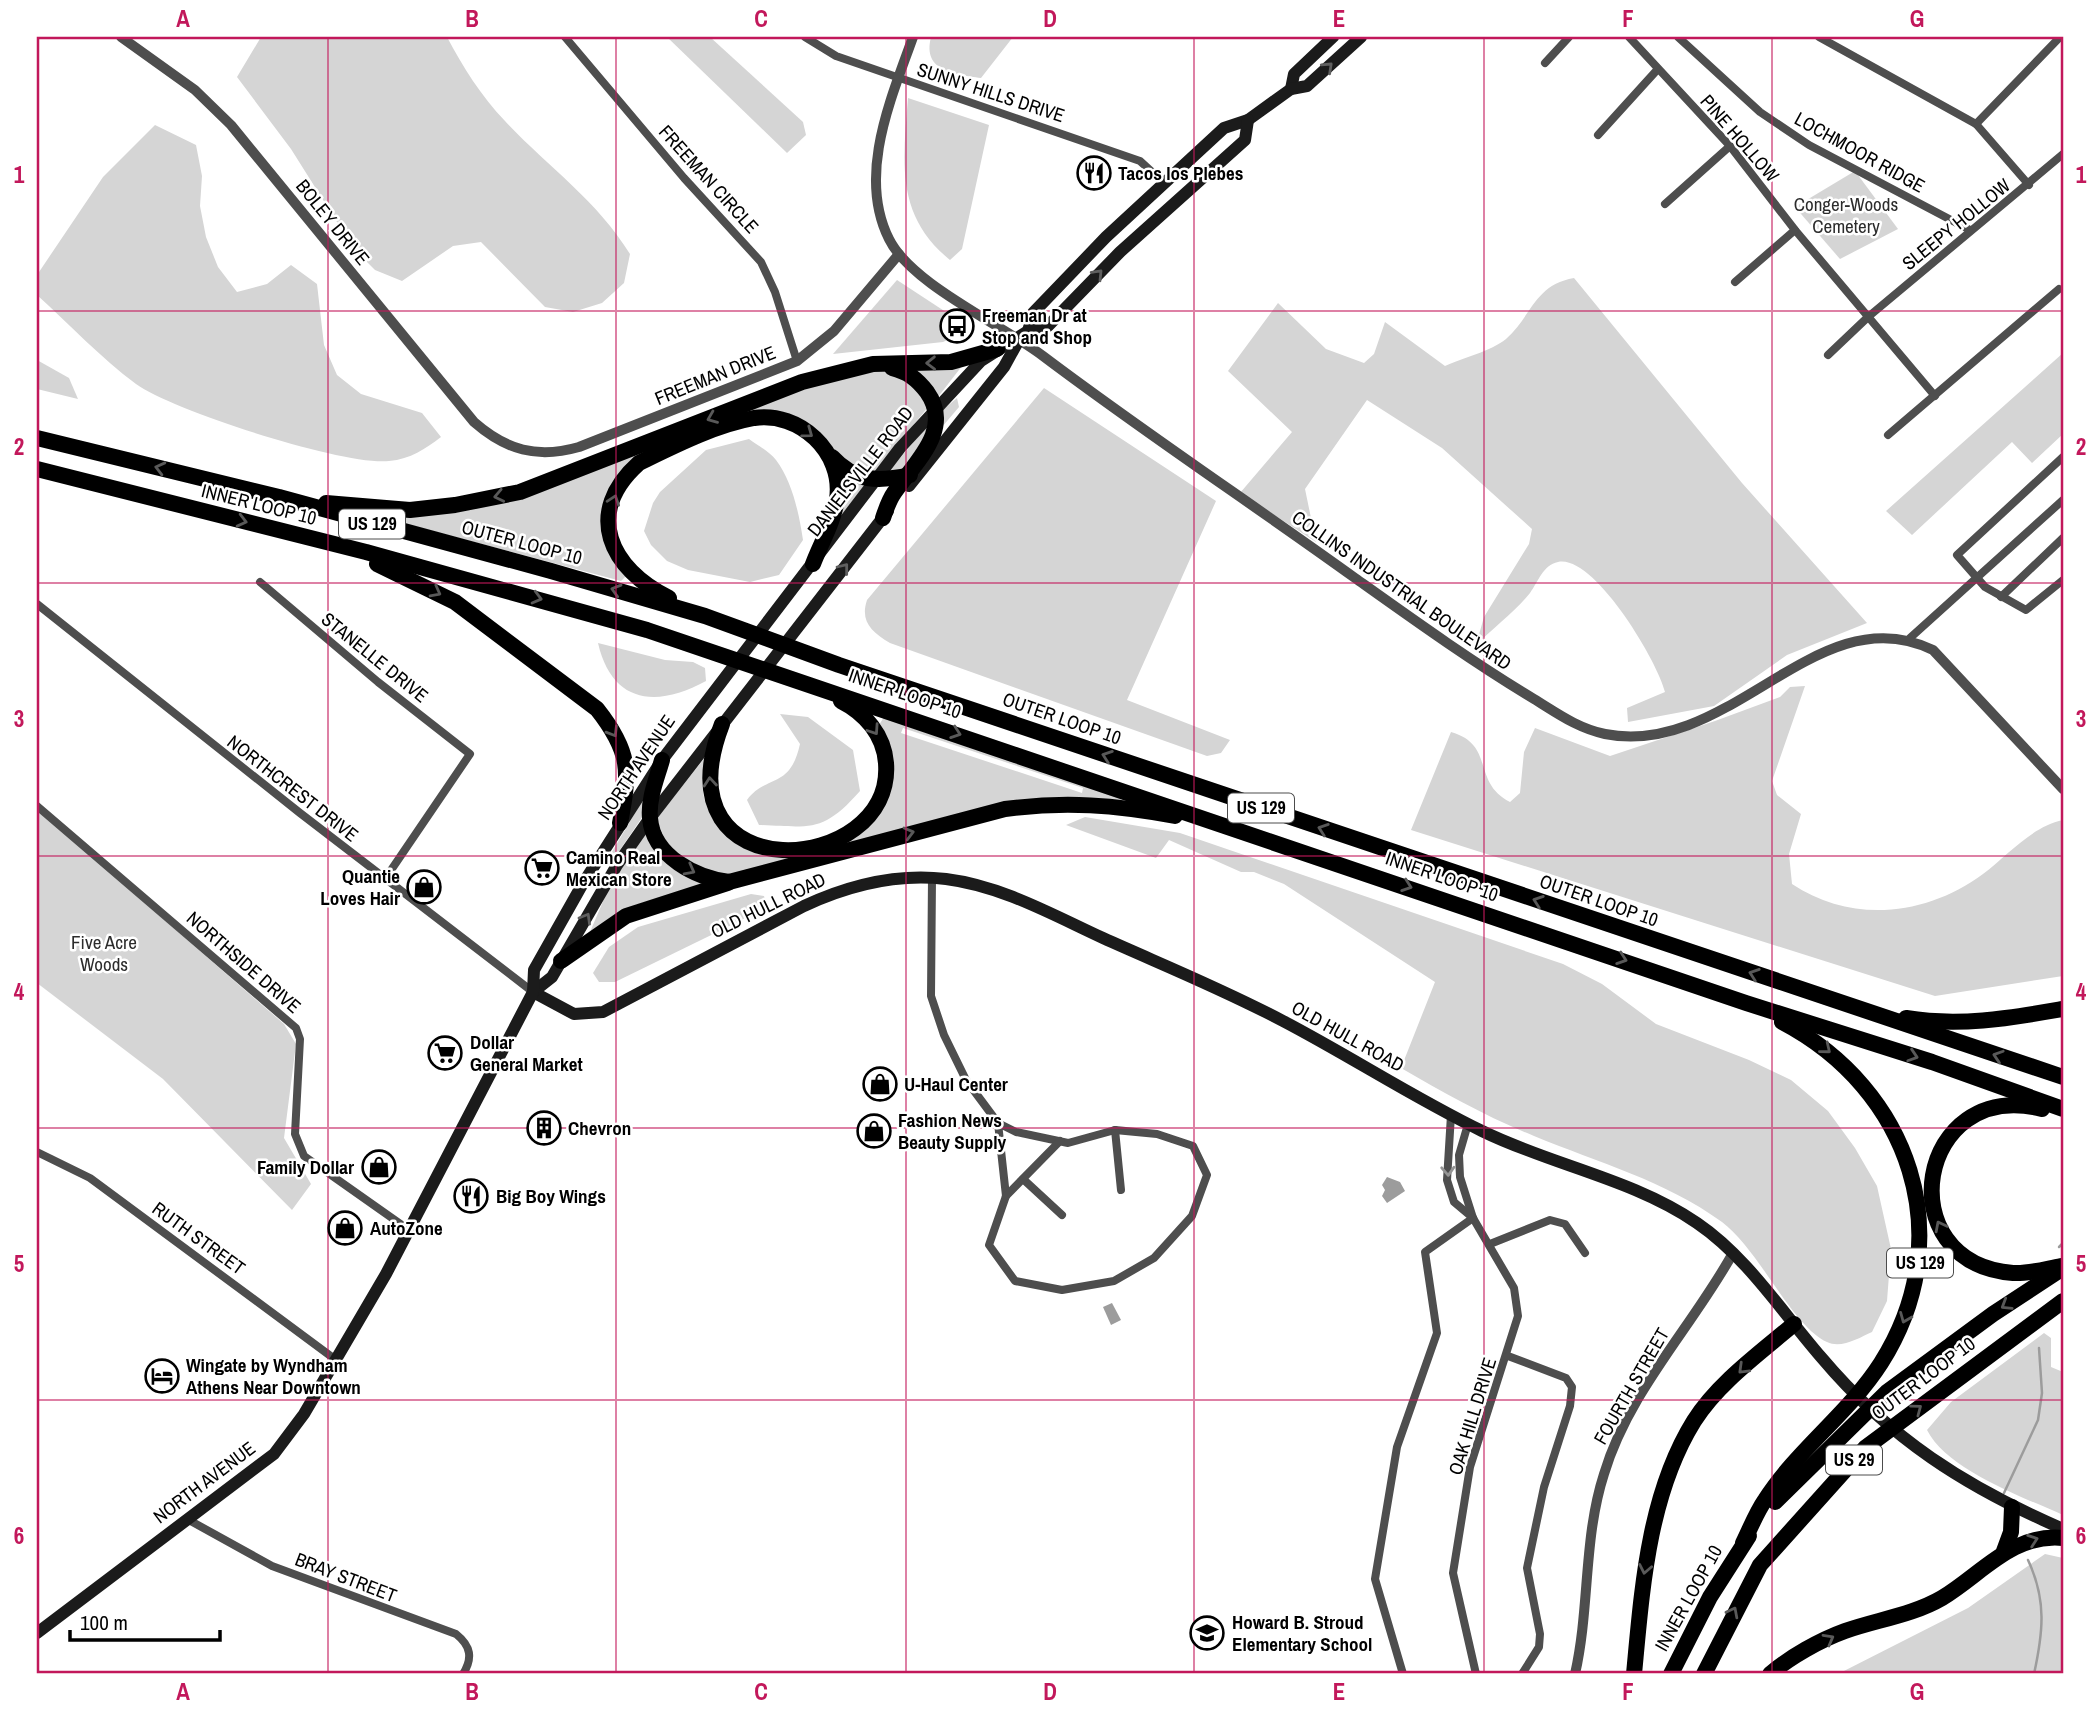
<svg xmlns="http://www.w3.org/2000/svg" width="2100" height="1711" viewBox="0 0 2100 1711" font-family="'Archivo Narrow',sans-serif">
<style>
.green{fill:#d5d5d5;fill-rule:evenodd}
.water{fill:#9c9c9c}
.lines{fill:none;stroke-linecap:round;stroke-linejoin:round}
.stream{stroke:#9c9c9c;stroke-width:2.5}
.minor{stroke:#4e4e4e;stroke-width:8}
.tertiary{stroke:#4e4e4e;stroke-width:10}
.secondary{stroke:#1b1b1b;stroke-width:12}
.motorway{stroke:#000;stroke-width:16}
.oneway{stroke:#5f5f5f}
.oneway2{stroke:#595959}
.oneway3{stroke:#959595}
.grid{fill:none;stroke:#c2185b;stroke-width:2;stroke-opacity:0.55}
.labels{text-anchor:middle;stroke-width:5;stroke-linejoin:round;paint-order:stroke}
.shield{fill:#fff;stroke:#4c4c4c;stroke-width:2}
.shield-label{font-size:18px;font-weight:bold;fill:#000}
.street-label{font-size:19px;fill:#000;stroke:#fff}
.poi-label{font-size:19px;font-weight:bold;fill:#000;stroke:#fff;text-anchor:start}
.park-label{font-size:19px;fill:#2c2c2c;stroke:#fff}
.neatline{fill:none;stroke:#c2185b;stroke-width:2.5}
.grid-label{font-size:23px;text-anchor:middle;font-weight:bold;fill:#c2185b}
</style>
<rect width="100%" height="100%" fill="#fff"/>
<g class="green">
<path d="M261,37H447C463,67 481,96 505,121C547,166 597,200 630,254L624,283L602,303L573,312L545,307L481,242L453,246L402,281L375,270L354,249L291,149L237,77Z"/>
<polygon points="667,37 710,37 803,122 806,135 787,153"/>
<path d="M931,37H1013L981,78C955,74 922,72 931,37Z"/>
<path d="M908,98L989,125L962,249L950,260C895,215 903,162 908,98Z"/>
<path d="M155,125L196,145L202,176L200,206L206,237L218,267L237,292L267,284L291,265L317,284L324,345L337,375L361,394L422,413L441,437C425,449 411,459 389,461C345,466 173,411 136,384C101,358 69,324 37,295V275L103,177Z"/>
<polygon points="1855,171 1898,229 1840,259 1795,207"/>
<path d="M1574,278L1742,483L1867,623L1787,655L1714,706L1628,722L1627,708L1665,692C1658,662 1594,554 1558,562C1543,565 1538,582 1530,593C1515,612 1493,628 1476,645L1484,617L1529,544L1532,529L1442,448L1367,400L1305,489L1316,542L1240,493L1292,432L1228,371L1278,303L1326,349L1364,363L1374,354L1385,322L1445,366C1463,358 1491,351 1506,339C1532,316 1534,285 1574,278Z"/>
<polygon points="897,280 958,320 965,332 943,342 833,354"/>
<polygon points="2063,353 2063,434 2032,463 2012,442 1912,535 1886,511"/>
<polygon points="37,360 69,378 78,399 37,389"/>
<polygon points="962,366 938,397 908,368"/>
<polygon points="881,370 908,378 929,406 872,475 864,474 782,415 655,449 607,500 626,576 621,581 399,522 399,514 436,512 803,387"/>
<path d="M1044,388L1216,501L1127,700L1230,740L1221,753L1207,756L890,643C871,632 860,621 867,600Z"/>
<polygon points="957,398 959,407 942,427 939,413"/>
<polygon points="928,425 930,426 907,467 892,473 890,470"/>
<path d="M749,439C757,445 769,451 776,460C792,481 799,513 803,540L779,575L750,582L688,570L667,561L651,545L644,531L653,503L660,492L706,450Z"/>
<polygon points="840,474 866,484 833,526"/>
<path d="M598,643L665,660L693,662L705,668L706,681C657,708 612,704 598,643Z"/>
<path d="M1805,686L1772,781L1777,795L1801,814L1789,854L1792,884C1852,924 1926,916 1983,874C2008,855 2031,827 2063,820V976L1935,996L1411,830L1451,732C1496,745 1471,782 1510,802L1520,793L1524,752L1535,728L1610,756L1715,721L1780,697L1790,687Z"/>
<path d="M780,714L808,717L853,750L860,791C823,833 811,827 759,825L747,800C766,774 790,790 800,744Z"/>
<path d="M884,717L1122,797L1121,801L1064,799L719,877L670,850L656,819L707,755C706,766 702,779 703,792C708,828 743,858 779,856C791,855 804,850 816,846C840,839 860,835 877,815L879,725ZM903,728L1083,788L1082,793L901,733Z"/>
<polygon points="648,791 645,813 613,860 609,857"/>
<polygon points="39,811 284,1024 296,1044 284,1138 311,1184 292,1210 163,1079 37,983 37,814"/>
<path d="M1085,817L1180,833L1563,964L1602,984L1656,1024L1749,1060L1791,1080L1828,1111L1855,1148L1877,1186L1891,1249L1887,1301L1872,1332C1859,1338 1841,1349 1827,1342C1791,1325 1760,1251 1722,1222C1664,1180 1599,1163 1534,1136C1487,1117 1444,1093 1401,1068L1435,982L1284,884L1254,872H1241L1169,840L1156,858L1066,825Z"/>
<polygon points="649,828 705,884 635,905 590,932 610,885"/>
<polygon points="751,894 764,896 766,902 742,920 615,982 599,982 593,973 609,947 638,927"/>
<path d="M2044,1333L2051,1338V1367L2063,1372V1515C2023,1497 1947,1470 1927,1430L1951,1402Z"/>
<polygon points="2045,1554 2063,1558 2063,1674 1838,1674 1968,1608"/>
</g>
<g class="water">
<polygon points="1387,1177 1400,1182 1405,1191 1387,1203 1382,1196 1385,1190 1382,1185"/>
<polygon points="1112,1303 1121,1320 1111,1325 1103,1307"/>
</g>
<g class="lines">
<g class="stream">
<polyline points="2059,1247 2063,1243"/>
<polyline points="2004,1493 2038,1420 2042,1393 2039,1348"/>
<path d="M2028,1560C2047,1600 2043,1633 2034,1674"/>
</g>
<g class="minor">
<polyline points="565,37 684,178 761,262 775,292 797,361"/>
<polyline points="805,37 836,56 1140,161 1164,183"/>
<polyline points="1629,37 1730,146 1795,230 1935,396"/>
<polyline points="1678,37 1760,112 1809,145 1970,230"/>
<polyline points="1819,37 1976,124 2029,185"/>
<polyline points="1545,63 1569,37"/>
<polyline points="1976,124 2060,37"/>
<polyline points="1598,135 1657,70"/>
<polyline points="1665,204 1730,146"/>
<polyline points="1735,282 1795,230"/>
<polyline points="1828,355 1868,317 2063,154"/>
<polyline points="1888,435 2059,289"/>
<polyline points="2063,457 1957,555 1985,587 2026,610 2063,580"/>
<polyline points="260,582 378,682 470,754 385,879"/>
<polyline points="2001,597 2063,538"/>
<polyline points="37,604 300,813 533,992"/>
<polyline points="1910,638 2063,500"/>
<polyline points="37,806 296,1028 300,1039 295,1134 304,1156 409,1230"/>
<polyline points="932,878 931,996 944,1035 966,1080 998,1123 1006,1196 989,1245 1015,1281 1062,1290 1114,1281 1154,1258 1192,1216 1207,1175 1193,1146 1157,1134 1115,1130 1068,1143 1016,1132 998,1123"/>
<polyline points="1451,1115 1447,1180 1454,1202 1473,1218"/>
<polyline points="1468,1124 1459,1155 1460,1177 1473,1218 1514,1288 1518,1316 1470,1467 1453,1573 1476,1674"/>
<polyline points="1115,1130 1121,1190"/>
<polyline points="37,1152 90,1178 336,1360"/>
<polyline points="1023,1179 1062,1215"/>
<polyline points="1006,1196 1060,1141"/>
<polyline points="1490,1244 1550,1220 1565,1224 1585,1253"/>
<polyline points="1508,1356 1566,1378 1572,1387 1570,1406 1544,1487 1527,1568 1540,1634 1539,1647 1522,1674"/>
<path d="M187,1519L272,1566L456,1634C471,1646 473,1658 463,1674"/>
<polyline points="1403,1674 1375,1579 1397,1447 1437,1333 1425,1252 1473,1218"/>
</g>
<g class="tertiary">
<path d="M121,37L195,90L231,125L474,422C506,450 537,459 579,447L797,361L834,331L899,254"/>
<path d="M913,37C891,99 857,175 889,239C911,284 1001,324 1043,356C1145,433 1251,503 1355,578C1414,620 1471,661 1534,699C1557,713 1577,728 1605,734C1730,759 1818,593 1933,650L2063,789"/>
<path d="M1575,1674C1590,1608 1583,1539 1604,1474C1629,1391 1692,1327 1733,1253"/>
</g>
<g class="secondary">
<polyline points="1291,89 1294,74 1333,37"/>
<polyline points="1028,331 1033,313 1106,237 1224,128 1248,120 1291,89 1307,86 1361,37"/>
<polyline points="909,486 1004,367 1020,338"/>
<path d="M533,992L574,1014L603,1012L804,906C849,885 896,873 946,879C1002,886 1053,915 1103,938C1163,965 1225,990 1283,1021C1350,1056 1414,1098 1482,1131C1551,1165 1633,1179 1697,1223C1747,1257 1782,1312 1821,1357C1890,1439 1966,1487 2063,1529"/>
<polyline points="533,992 552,977 617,865 650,818 888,511"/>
<polyline points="37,1633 274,1454 304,1414 386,1274 533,992 534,970 582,885 662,760 900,448 981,361 1028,331 1048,326 1120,252 1245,140 1248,120"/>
</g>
<g class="motorway">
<polyline points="37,438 279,497 551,571 705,616 839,665 2063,1077"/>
<path d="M832,457C855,482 878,482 910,475"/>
<polyline points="37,469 366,552 647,630 1746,1003 1932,1062 2063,1109"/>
<polyline points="326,503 410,510 455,505 520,492 802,382 873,364 951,362 997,349"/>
<path d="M883,518C886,509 889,500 894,493C914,463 954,430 927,392C917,379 908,372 892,368"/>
<path d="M377,564L455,602L597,709C631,752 630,772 620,823"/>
<path d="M669,598C610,569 583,513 639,463C674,446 715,425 754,418C799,411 844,452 837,499C834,521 821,543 813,564"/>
<path d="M722,724C656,895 895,876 886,763C884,735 865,713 841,701"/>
<path d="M662,760C657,778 648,799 650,818C653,857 697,878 729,882L1005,809C1066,801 1115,805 1175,816"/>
<polyline points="561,961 626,916 728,883"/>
<path d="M1906,1018C1960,1027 2010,1018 2063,1009"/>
<path d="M2042,1109C1917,1077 1886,1263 2013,1273C2029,1274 2045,1269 2061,1266"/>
<polyline points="1775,1502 1887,1392 1993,1314 2063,1268"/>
<path d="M1743,1543C1750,1529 1756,1513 1765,1500C1797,1450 1849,1413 1881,1363C1961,1237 1910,1089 1782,1022"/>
<polyline points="2004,1551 2011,1532 2012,1507"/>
<path d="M1634,1674C1642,1590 1648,1495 1694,1421C1718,1383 1760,1353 1794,1324"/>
<polyline points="1671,1674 1710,1597 1749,1536"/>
<polyline points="1704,1674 1760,1565 1865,1448 2063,1301"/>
<path d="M1770,1674C1790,1657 1820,1640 1845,1631C1876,1620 1913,1615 1942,1598C1982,1574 2012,1533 2063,1538"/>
</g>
</g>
<defs><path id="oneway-chevron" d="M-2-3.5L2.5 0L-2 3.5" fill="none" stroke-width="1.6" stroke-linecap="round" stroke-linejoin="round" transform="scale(1.75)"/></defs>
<g class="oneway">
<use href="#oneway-chevron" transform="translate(1328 67) rotate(-43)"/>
<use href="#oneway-chevron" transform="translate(1098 274) rotate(-46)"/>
<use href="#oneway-chevron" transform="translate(844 568) rotate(-52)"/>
<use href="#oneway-chevron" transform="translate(586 918) rotate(-60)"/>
</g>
<g class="oneway2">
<use href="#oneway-chevron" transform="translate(931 363) rotate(179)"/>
<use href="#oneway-chevron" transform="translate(712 418) rotate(158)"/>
<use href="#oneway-chevron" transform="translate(808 433) rotate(36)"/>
<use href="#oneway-chevron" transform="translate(160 468) rotate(-166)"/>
<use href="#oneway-chevron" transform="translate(499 496) rotate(168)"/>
<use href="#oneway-chevron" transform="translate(614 500) rotate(-71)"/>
<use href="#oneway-chevron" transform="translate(242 521) rotate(14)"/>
<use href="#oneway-chevron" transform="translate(616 590) rotate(-164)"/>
<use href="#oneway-chevron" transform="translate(436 592) rotate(28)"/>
<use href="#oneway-chevron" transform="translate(537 598) rotate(15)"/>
<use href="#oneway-chevron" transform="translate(874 730) rotate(56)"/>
<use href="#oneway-chevron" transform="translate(613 732) rotate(59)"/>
<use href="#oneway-chevron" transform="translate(956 733) rotate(19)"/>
<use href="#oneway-chevron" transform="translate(1107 756) rotate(-161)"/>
<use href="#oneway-chevron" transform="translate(710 782) rotate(-95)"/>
<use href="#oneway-chevron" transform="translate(1323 829) rotate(-161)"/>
<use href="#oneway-chevron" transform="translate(909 833) rotate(-15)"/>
<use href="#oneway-chevron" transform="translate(690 870) rotate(28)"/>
<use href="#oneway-chevron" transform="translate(1407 886) rotate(19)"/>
<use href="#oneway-chevron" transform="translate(1538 901) rotate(-161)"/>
<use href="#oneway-chevron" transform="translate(1622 959) rotate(19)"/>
<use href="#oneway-chevron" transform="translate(1754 974) rotate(-161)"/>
<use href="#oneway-chevron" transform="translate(1826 1049) rotate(39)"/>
<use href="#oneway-chevron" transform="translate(1913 1056) rotate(18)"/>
<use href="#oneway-chevron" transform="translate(1998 1056) rotate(-162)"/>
<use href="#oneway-chevron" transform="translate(1940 1226) rotate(-117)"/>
<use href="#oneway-chevron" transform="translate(2006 1305) rotate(148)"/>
<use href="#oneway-chevron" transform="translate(1905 1318) rotate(112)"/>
<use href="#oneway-chevron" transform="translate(1743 1369) rotate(136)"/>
<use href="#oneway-chevron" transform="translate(1917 1409) rotate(-37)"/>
<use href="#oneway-chevron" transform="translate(2033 1540) rotate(-19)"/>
<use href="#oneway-chevron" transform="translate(1645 1569) rotate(101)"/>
<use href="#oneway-chevron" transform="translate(1733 1612) rotate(-63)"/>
<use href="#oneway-chevron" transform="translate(1829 1639) rotate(-29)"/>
</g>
<use class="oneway3" href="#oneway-chevron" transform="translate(1448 1171) rotate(87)"/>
<path class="grid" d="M328,37V1674M616,37V1674M906,37V1674M1194,37V1674M1484,37V1674M1772,37V1674M37,311H2063M37,583H2063M37,856H2063M37,1128H2063M37,1400H2063"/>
<defs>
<symbol id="restaurant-ring" viewBox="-11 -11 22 22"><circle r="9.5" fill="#fff" stroke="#000" stroke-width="1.5"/><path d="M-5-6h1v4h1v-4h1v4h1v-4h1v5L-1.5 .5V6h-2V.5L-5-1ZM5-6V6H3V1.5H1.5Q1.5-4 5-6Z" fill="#000"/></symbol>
<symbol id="bus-ring" viewBox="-11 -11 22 22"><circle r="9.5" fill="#fff" stroke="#000" stroke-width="1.5"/><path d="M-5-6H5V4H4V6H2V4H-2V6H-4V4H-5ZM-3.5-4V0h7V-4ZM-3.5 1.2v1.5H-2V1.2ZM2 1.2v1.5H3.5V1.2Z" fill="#000"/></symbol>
<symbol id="supermarket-ring" viewBox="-11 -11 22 22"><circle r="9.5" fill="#fff" stroke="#000" stroke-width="1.5"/><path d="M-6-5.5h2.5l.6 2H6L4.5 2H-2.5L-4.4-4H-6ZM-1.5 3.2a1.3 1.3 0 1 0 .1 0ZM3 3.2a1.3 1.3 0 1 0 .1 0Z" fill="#000"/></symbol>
<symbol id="shop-ring" viewBox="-11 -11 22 22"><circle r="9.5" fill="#fff" stroke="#000" stroke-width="1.5"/><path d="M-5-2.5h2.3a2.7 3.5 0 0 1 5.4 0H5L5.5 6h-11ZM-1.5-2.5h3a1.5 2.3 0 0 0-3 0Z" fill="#000"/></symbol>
<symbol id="building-ring" viewBox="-11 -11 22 22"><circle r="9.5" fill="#fff" stroke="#000" stroke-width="1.5"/><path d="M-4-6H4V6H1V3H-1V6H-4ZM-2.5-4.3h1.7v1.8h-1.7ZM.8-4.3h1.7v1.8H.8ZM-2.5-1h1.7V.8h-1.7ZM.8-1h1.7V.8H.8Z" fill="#000"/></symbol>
<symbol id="hotel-ring" viewBox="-11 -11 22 22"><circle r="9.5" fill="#fff" stroke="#000" stroke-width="1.5"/><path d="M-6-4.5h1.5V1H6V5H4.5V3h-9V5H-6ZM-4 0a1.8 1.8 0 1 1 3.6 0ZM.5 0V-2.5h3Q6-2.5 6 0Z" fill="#000"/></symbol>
<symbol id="school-ring" viewBox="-11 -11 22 22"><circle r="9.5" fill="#fff" stroke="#000" stroke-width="1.5"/><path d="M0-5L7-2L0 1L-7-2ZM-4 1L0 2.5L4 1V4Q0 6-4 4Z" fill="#000"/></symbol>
</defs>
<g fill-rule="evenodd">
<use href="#restaurant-ring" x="1075" y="154" width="38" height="38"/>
<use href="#bus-ring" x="938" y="307" width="38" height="38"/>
<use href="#supermarket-ring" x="523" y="849" width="38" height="38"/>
<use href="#shop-ring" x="405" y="868" width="38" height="38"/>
<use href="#supermarket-ring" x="426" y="1034" width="38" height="38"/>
<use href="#shop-ring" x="861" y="1065" width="38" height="38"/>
<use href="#building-ring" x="525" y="1109" width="38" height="38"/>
<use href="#shop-ring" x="855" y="1112" width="38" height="38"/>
<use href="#shop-ring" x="360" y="1148" width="38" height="38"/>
<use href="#restaurant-ring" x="452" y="1177" width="38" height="38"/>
<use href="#shop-ring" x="326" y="1209" width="38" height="38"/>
<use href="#hotel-ring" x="143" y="1357" width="38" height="38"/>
<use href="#school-ring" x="1188" y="1614" width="38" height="38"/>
</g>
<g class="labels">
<g class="shield">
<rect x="339" y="509.5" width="66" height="29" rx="5"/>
<rect x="1228" y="793.5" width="66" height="29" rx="5"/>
<rect x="1887" y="1248.5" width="66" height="29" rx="5"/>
<rect x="1826" y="1445.5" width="56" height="29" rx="5"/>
</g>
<g class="shield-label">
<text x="372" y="530">US 129</text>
<text x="1261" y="814">US 129</text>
<text x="1920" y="1269">US 129</text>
<text x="1854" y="1466">US 29</text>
</g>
<g class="street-label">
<text transform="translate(991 92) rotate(18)" y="7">SUNNY HILLS DRIVE</text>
<text transform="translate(1740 138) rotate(49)" y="7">PINE HOLLOW</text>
<text transform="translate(1860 152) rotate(29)" y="7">LOCHMOOR RIDGE</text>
<text transform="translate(709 179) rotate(48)" y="7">FREEMAN CIRCLE</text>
<text transform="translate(333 222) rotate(51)" y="7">BOLEY DRIVE</text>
<text transform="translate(1956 224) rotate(-39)" y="7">SLEEPY HOLLOW</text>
<text transform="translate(715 375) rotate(-22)" y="7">FREEMAN DRIVE</text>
<text transform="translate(860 471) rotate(-52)" y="7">DANIELSVILLE ROAD</text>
<text transform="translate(259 504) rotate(14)" y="7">INNER LOOP 10</text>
<text transform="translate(522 542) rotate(15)" y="7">OUTER LOOP 10</text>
<text transform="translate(1402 590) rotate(35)" y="7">COLLINS INDUSTRIAL BOULEVARD</text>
<text transform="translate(375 657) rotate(39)" y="7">STANELLE DRIVE</text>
<text transform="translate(905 693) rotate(19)" y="7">INNER LOOP 10</text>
<text transform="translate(1062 718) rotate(19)" y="7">OUTER LOOP 10</text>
<text transform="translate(636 767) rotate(-56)" y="7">NORTH AVENUE</text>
<text transform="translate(293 788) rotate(38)" y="7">NORTHCREST DRIVE</text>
<text transform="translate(1442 876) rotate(19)" y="7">INNER LOOP 10</text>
<text transform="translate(1599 900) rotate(19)" y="7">OUTER LOOP 10</text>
<text transform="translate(768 905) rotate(-26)" y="7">OLD HULL ROAD</text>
<text transform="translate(244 962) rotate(41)" y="7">NORTHSIDE DRIVE</text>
<text transform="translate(1348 1036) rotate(29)" y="7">OLD HULL ROAD</text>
<text transform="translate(199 1238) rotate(36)" y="7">RUTH STREET</text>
<text transform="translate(1923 1378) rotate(-37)" y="7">OUTER LOOP 10</text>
<text transform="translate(1631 1386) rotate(-60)" y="7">FOURTH STREET</text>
<text transform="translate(1472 1416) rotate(-73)" y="7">OAK HILL DRIVE</text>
<text transform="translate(204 1482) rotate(-37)" y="7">NORTH AVENUE</text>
<text transform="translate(346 1577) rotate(21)" y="7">BRAY STREET</text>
<text transform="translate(1688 1598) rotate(-61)" y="7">INNER LOOP 10</text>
</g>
<g class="poi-label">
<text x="1118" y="180">Tacos los Plebes</text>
<text x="982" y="322">Freeman Dr at<tspan x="982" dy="22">Stop and Shop</tspan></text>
<text x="566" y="864">Camino Real<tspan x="566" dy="22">Mexican Store</tspan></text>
<text x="400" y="883" text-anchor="end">Quantie<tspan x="400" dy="22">Loves Hair</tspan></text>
<text x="470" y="1049">Dollar<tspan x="470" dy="22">General Market</tspan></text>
<text x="904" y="1091">U-Haul Center</text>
<text x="898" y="1127">Fashion News<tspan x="898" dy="22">Beauty Supply</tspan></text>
<text x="568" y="1135">Chevron</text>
<text x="354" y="1174" text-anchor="end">Family Dollar</text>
<text x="496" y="1203">Big Boy Wings</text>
<text x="370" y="1235">AutoZone</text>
<text x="186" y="1372">Wingate by Wyndham<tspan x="186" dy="22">Athens Near Downtown</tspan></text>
<text x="1232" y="1629">Howard B. Stroud<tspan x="1232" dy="22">Elementary School</tspan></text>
</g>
<g class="park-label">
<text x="1846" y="211">Conger-Woods<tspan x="1846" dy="22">Cemetery</tspan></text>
<text x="104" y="949">Five Acre<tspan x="104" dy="22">Woods</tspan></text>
</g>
</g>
<rect width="2100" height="1711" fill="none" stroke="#ffffff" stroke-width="77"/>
<path d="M70 1630v10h150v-10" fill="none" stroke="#000000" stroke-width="3.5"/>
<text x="80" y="1630" font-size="21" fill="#000000" stroke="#ffffff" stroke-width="5" paint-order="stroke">100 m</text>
<rect x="38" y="38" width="2024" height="1634" class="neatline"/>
<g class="grid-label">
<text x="183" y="27">A</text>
<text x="472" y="27">B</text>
<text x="761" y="27">C</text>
<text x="1050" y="27">D</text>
<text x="1339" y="27">E</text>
<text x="1628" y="27">F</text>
<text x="1917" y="27">G</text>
<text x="19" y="183">1</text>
<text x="2081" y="183">1</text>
<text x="19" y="455">2</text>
<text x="2081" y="455">2</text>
<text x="19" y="727">3</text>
<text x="2081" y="727">3</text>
<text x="19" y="1000">4</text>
<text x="2081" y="1000">4</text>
<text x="19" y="1272">5</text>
<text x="2081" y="1272">5</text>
<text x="19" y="1544">6</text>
<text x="2081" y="1544">6</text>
<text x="183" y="1700">A</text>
<text x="472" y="1700">B</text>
<text x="761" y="1700">C</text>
<text x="1050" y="1700">D</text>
<text x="1339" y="1700">E</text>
<text x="1628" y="1700">F</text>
<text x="1917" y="1700">G</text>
</g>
</svg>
